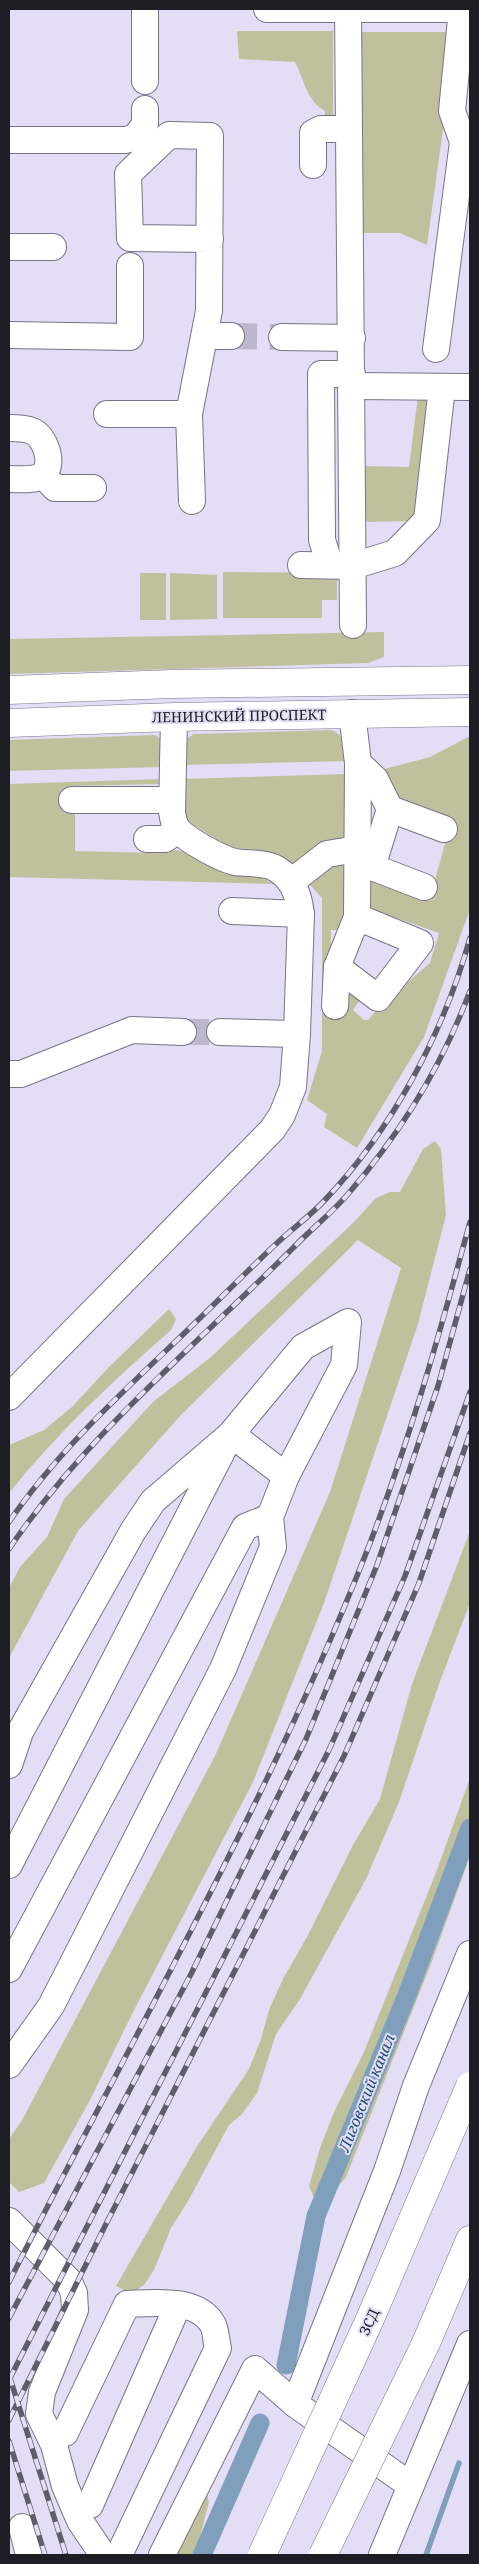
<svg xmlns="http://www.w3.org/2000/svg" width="479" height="2564" viewBox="0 0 479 2564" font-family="'Noto Serif',serif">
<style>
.green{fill:#bfc19c}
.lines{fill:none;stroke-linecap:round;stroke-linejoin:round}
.stream{stroke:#7f9fbd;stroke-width:5.5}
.canal{stroke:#7f9fbd;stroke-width:19}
.minor-tunnel{stroke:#bcb7cc;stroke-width:26;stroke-dasharray:26 13;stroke-linecap:butt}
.minor-casing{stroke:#787388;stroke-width:28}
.major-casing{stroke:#787388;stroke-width:29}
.highway-casing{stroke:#787388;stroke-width:29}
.minor{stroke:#fff;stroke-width:26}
.major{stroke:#fff;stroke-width:28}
.highway{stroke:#fff;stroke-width:28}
.rail-casing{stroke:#605d6a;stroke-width:5.5}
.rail{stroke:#e3def6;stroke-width:4;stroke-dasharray:11;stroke-linecap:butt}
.highway-bridge-casing{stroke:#787388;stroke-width:29;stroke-linecap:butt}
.highway-bridge{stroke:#fff;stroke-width:28}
.labels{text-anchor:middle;stroke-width:4;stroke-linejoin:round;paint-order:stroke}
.street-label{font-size:14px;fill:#1e1c24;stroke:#e3def6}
.water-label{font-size:15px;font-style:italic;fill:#194b74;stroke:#e3def6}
</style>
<rect width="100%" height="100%" fill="#e3def6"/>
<g class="green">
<path d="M237,31H333V123H325V111C306,100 305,81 295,62L239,59Z"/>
<polygon points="358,32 450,32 452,64 427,245 400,233 357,233"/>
<polygon points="418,396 428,399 420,512 410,521 369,522 364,520 362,466 409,467"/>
<polygon points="223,572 337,573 337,600 322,600 322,618 223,618"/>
<rect x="140" y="573" width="26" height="47"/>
<polygon points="170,573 217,575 217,619 170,620"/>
<polygon points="384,632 384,657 368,663 9,674 9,639"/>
<path d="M331,730C345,734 345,749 348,761L183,765L186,739L194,734Z"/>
<polygon points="155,735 162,740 163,767 9,771 9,740"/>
<polygon points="470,736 470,909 424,1037 357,1148 324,1127 327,1114 307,1100 322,1051 322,898 304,878 347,857 343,930 331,930 329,1008 347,981 365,993 353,1010 364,1020 368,1020 380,1006 430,963 439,933 371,909 368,903 366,877 430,898 451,822 402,806 381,770 430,757"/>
<polygon points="347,774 347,843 296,871 282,856 270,852 230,847 183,819 182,779"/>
<polygon points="162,779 162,784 71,786 69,811 75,811 75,851 154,853 155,849 186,851 225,874 261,878 275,884 9,877 9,784"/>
<polygon points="435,1141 441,1149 446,1215 418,1324 324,1603 253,1782 133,2012 90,2100 44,2183 19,2192 9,2182 9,2139 21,2122 215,1756 330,1492 401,1268 358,1240 180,1416 78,1531 9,1658 9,1588 20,1567 47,1537 64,1499 153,1402 211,1357 354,1222 376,1198 390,1192 400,1192 423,1149"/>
<path d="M169,1309L176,1319L171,1330C113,1381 57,1433 9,1493V1445L44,1430L72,1407L108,1368Z"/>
<polygon points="470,1531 470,1603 439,1684 399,1802 366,1879 300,1999 276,2034 257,2093 242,2114 229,2125 187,2203 171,2228 154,2270 144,2285 131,2294 116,2286 196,2148 249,2069 261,2039 269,2010 283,1979 308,1935 353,1845 380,1799 412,1684"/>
<polygon points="470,1778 470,1856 431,1964 346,2177 319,2210 309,2186 320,2148 334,2112 364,2052 437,1870"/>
<polygon points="206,2490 209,2502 195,2555 166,2555"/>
</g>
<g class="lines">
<polyline class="stream" points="426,2555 459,2463"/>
<g class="canal">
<polyline points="286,2365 316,2216 407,1995 470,1828"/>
<polyline points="202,2555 260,2423"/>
</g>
<g class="minor-tunnel">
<polyline points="231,336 282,337"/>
<polyline points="183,1032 220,1032"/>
</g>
<defs>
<g id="minor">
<polyline points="267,9 470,9"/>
<polyline points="348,9 353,625"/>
<polyline points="145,81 145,9"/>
<polyline points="9,140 125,140 135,138 145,124 145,109"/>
<polyline points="313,165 313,133 321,129 349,129"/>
<polyline points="9,247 53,247"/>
<polyline points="9,335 130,337 130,266"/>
<polyline points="205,336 231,336"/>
<polyline points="282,337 352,338"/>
<polyline points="436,349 463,142 452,111 462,9"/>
<polyline points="352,386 470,387"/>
<polyline points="107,414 189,414"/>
<path d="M9,428C16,428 25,428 32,431C45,436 55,464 43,475C35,481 18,479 9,479"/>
<polyline points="43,475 55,488 93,488"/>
<polyline points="192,501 189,414 209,311 210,136 169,135 128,174 130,238 210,239"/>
<polyline points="301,565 353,566 395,553 427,520 442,387"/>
<polyline points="330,565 322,540 321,374 352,374"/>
<polyline points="352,713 358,763 357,917 420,943 378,998 337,967 357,917"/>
<polyline points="358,763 375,779 390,809 444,829"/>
<polyline points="72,800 172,800"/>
<polyline points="390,809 372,867 424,887"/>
<polyline points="147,839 165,839 178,830"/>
<polyline points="291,882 327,854 357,849"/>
<polyline points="232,911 301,914"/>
<polyline points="335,1006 337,967"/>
<polyline points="220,1032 297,1034"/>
<polyline points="9,1074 21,1074 132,1030 183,1032"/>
<path d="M9,1397L272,1130L282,1115L293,1087L297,1034L301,914C299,895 292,876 273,867C262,862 246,864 235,862C221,859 187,840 178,830C174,825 173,819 172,812L174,717"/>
<polyline points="9,1765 20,1732 133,1531 153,1501 231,1434 286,1476"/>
<polyline points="9,1865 231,1434 303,1347 348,1322 344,1365 286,1476 270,1517 273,1547 223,1669 51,2006 9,2065"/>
<polyline points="9,1969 245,1527 270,1517"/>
<polyline points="9,2221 68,2280 74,2293 75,2310 42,2392 39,2414 54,2445 65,2486 80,2521 103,2555"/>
<polyline points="295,2404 387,2171 416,2086 470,1954"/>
<path d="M65,2433L127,2304C153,2303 198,2297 213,2325C216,2331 216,2341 218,2348L119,2555"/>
<polyline points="90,2505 178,2305"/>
<polyline points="22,2527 29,2555"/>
<polyline points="162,2555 255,2369 295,2404 410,2485"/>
<polyline points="382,2555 470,2344"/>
</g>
<g id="major">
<polyline points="9,690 172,684 470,680"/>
<polyline points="9,723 174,717 470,712"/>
</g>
<polyline id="highway" points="426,2343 470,2240"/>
</defs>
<use href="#minor" class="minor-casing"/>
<use href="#major" class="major-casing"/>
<use href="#highway" class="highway-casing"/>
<use href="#minor" class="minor"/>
<use href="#major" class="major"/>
<use href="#highway" class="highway"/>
<defs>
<g id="rail">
<path d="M9,1522C55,1455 114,1400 173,1344C208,1311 241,1277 276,1244C292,1229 310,1216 324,1201C392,1130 444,1032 470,938"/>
<path d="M9,1549C87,1434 196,1345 294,1247C311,1229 332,1213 348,1194C400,1134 442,1066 470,991"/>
<path d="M9,2282C129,2043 264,1810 363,1561C407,1450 439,1336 470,1222"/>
<polyline points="9,2318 191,1974 306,1739 377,1565 438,1386 470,1269"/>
<polyline points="9,2375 66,2555"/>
<polyline points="9,2380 329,1750 405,1576 470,1392"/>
<polyline points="9,2420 106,2224 344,1756 419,1583 470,1433"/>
<polyline points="9,2441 45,2555"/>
</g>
</defs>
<use href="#rail" class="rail-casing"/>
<use href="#rail" class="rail"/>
<defs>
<g id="highway-bridge">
<polyline points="262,2555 370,2319 470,2086"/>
<polyline points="323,2555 426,2343"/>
</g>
</defs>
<use href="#highway-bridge" class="highway-bridge-casing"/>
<use href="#highway-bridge" class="highway-bridge"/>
</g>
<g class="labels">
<g class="street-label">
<text transform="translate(239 716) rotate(-1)" y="5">ЛЕНИНСКИЙ ПРОСПЕКТ</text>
<text transform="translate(369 2322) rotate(-66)" y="5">ЗСД</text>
</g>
<g class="water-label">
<text transform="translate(367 2093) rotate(-68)" y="5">Лиговский канал</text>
</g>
</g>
<rect width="479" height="2564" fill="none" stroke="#1e1c24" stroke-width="20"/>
</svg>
